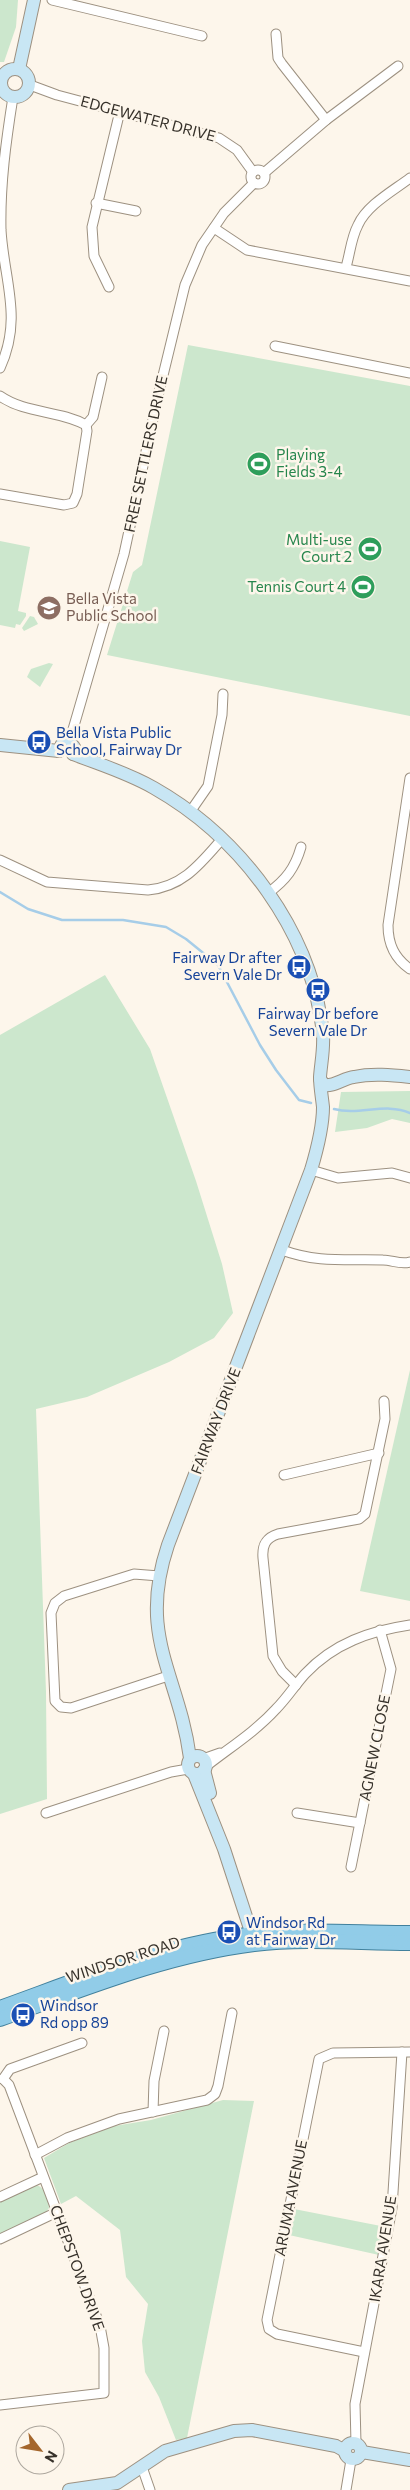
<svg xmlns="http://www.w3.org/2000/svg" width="410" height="2490" viewBox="0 0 410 2490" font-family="Commissioner,sans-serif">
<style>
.green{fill:#cce7cd}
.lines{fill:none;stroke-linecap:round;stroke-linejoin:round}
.stream{stroke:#a6cde8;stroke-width:2.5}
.street-casing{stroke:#9d9181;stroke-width:11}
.secondary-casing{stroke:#9d9181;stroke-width:14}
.primary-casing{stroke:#41809c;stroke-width:16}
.street{stroke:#fff;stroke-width:9}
.secondary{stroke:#c8e6f4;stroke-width:12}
.primary{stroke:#91cce8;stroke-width:14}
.labels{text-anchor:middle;stroke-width:5;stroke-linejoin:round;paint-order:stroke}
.street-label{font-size:15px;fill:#36312a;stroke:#fdf6eb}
.leisure-label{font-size:15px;fill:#27864d;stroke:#fdf6eb;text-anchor:end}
.education-label{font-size:15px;fill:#785e54;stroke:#fdf6eb;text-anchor:start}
.transit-label{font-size:15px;fill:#164399;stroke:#fdf6eb;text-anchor:start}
</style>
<rect width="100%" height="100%" fill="#fdf6eb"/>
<g class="green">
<polygon points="0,0 18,0 16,27 4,62 0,62"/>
<polygon points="188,345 410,386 410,716 107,655 133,572 142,565"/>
<polygon points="0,541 30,547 18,611 26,613 26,616 20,625 16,624 15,628 0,625"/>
<polygon points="30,616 34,617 38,624 24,631 22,628"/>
<polygon points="49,663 53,664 40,687 27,677 31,669"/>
<polygon points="105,975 150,1049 196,1181 222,1264 233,1313 214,1338 169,1362 87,1397 36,1409 46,1692 47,1799 0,1814 0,1035"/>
<polygon points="410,1091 410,1123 392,1119 367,1128 335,1132 341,1092"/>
<polygon points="410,1370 410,1601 360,1591"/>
<polygon points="223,2100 254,2101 187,2438 176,2440 159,2397 145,2372 142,2341 148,2304 126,2277 120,2230 76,2196 61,2204 44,2158 69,2143 114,2126 151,2120"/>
<path d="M37,2185C46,2189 48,2199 49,2208L46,2212L0,2234V2201Z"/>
<polygon points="294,2209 386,2227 379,2255 289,2235"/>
</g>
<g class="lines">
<g class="stream">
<polyline points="0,892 28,909 62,920 123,920 166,927 186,939 218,965 260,1045 276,1070 299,1100 311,1103"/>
<path d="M334,1109C359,1116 386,1102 410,1113"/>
</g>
<defs>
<g id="street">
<polyline points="52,0 202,36"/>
<polyline points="276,34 278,58 282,64 326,120"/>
<polyline points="30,85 57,95 219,138 237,150 253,172"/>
<circle cx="258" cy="177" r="7"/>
<polyline points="264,173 326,120 398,66"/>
<polyline points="96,203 136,211"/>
<polyline points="214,228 247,250 410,281"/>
<path d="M346,267C350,254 351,238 358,225C367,205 393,191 410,178"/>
<polyline points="109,287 94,256 92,227 120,111"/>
<polyline points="275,346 410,373"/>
<path d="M0,368C23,318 4,281 1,230C0,185 6,141 13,97"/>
<path d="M0,396C26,414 59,410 86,425L87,431L77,494L73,503L64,505L0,494"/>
<polyline points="86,425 93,417 102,377"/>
<polyline points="69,743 124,554 158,396 185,285 202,245 224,213 254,183"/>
<path d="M410,778L388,925C388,944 394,958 410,969"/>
<polyline points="190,812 208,786 222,715 223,694"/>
<path d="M0,860L47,882L148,890C183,887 201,863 222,839"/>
<path d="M268,893C286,880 295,868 301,847"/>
<polyline points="311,1170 338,1178 392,1173 410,1178"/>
<path d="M282,1250C317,1263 346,1259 383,1260C392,1260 401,1265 410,1262"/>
<polyline points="284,1475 379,1453"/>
<polyline points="159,1576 134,1574 64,1596 55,1603 51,1613 55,1701 61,1707 71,1708 168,1676"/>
<path d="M296,1685L282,1671L273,1656L263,1558C262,1546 265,1538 278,1534L359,1519L365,1514L385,1419L384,1401"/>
<polyline points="203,1759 220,1753"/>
<path d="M205,1767C229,1748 255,1732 276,1709C287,1698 295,1685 305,1674C334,1643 370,1631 410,1625"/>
<polyline points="46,1813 171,1772 188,1769"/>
<polyline points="297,1813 360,1823"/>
<polyline points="351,1867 391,1669 380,1630"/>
<polyline points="3,2079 10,2069 82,2043"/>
<polyline points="153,2112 154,2081 164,2031"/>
<polyline points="35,2155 67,2138 119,2119 207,2100 215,2094 218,2086 232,2013"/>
<polyline points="0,2197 43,2177"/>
<polyline points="0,2239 57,2212"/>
<polyline points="364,2352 277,2334 269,2329 267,2320 319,2059 333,2053 410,2052"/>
<polyline points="0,2405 104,2393 104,2348 100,2326 9,2085 3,2079"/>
<polyline points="356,2443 355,2404 392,2208 402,2052"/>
<polyline points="142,2467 150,2490"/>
<polyline points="346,2490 351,2460"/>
</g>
<g id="secondary">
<circle cx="15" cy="83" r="14"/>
<polyline points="19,69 34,0"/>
<polyline points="0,745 59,751"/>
<polyline points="59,751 62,744 70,743 74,747 73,754"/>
<path d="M73,754C101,765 128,773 154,788C242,838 313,933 323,1035C324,1050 321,1063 320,1077C320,1087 322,1097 323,1107C323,1128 317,1150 311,1170L168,1545C137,1637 179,1674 190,1758"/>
<path d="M320,1079L324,1085C333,1087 344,1078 354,1077C372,1073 392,1075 410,1077"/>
<circle cx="197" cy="1765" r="9"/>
<polyline points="204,1770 210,1793"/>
<polyline points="194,1774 224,1849 255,1944"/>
<circle cx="353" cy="2451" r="8"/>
<polyline points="362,2452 410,2460"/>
<polyline points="69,2490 117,2483 165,2451 234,2431 252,2430 336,2446 345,2451"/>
</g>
<g id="primary">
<path d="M0,2008C78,1980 157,1947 239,1936C296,1928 353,1933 410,1933"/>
<path d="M0,2019C84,1989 166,1955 254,1944C305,1938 359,1943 410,1943"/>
</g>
</defs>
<use href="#street" class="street-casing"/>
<use href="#secondary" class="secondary-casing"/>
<use href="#primary" class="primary-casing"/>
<use href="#street" class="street"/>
<use href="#secondary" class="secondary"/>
<use href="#primary" class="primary"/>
</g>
<defs>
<symbol id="stadium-disc" viewBox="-11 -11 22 22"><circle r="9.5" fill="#2e9e5b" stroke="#fdf6eb"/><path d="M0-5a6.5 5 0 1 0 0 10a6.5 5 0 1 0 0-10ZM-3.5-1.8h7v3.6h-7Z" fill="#fff"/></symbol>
<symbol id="school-disc" viewBox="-11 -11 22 22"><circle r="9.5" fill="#8d6e63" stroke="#fdf6eb"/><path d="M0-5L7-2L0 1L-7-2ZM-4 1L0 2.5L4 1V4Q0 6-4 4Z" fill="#fff"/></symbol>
<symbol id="bus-disc" viewBox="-11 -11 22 22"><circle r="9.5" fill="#1a4fb4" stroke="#fdf6eb"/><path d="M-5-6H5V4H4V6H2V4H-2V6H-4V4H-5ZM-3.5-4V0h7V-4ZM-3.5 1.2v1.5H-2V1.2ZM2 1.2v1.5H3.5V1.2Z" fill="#fff"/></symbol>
</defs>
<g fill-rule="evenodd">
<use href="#stadium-disc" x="245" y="450" width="28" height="28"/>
<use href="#stadium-disc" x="356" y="535" width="28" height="28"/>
<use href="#stadium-disc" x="349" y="573" width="28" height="28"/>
<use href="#school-disc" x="35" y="594" width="28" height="28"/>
<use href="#bus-disc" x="25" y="728" width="28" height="28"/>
<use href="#bus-disc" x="285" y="953" width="28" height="28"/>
<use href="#bus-disc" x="304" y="976" width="28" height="28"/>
<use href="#bus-disc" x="215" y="1918" width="28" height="28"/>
<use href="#bus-disc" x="9" y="2001" width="28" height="28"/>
</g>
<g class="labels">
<g class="street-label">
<text transform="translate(148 119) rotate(15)" y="5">EDGEWATER DRIVE</text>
<text transform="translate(146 454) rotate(-78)" y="5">FREE SETTLERS DRIVE</text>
<text transform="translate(216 1421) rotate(-69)" y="5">FAIRWAY DRIVE</text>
<text transform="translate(375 1748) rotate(-79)" y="5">AGNEW CLOSE</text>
<text transform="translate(123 1960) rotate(-18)" y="5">WINDSOR ROAD</text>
<text transform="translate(291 2198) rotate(-79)" y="5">ARUMA AVENUE</text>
<text transform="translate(383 2249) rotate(-81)" y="5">IKARA AVENUE</text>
<text transform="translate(77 2268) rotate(70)" y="5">CHEPSTOW DRIVE</text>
</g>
<g class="leisure-label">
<text x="276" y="460" text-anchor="start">Playing<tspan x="276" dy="17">Fields 3-4</tspan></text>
<text x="352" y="545">Multi-use<tspan x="352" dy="17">Court 2</tspan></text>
<text x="346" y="592">Tennis Court 4</text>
</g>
<g class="education-label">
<text x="66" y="604">Bella Vista<tspan x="66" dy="17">Public School</tspan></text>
</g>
<g class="transit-label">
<text x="56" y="738">Bella Vista Public<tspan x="56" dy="17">School, Fairway Dr</tspan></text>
<text x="282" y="963" text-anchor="end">Fairway Dr after<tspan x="282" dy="17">Severn Vale Dr</tspan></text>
<text x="318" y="1019" text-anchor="middle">Fairway Dr before<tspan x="318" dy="17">Severn Vale Dr</tspan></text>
<text x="246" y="1928">Windsor Rd<tspan x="246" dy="17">at Fairway Dr</tspan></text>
<text x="40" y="2011">Windsor<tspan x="40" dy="17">Rd opp 89</tspan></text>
</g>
</g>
<g transform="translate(40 2450) rotate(121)"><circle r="24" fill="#fdf6eb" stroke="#ada79e"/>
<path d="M0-4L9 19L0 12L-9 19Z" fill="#a4662c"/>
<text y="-8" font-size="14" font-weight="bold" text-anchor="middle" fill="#36312a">N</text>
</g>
</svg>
